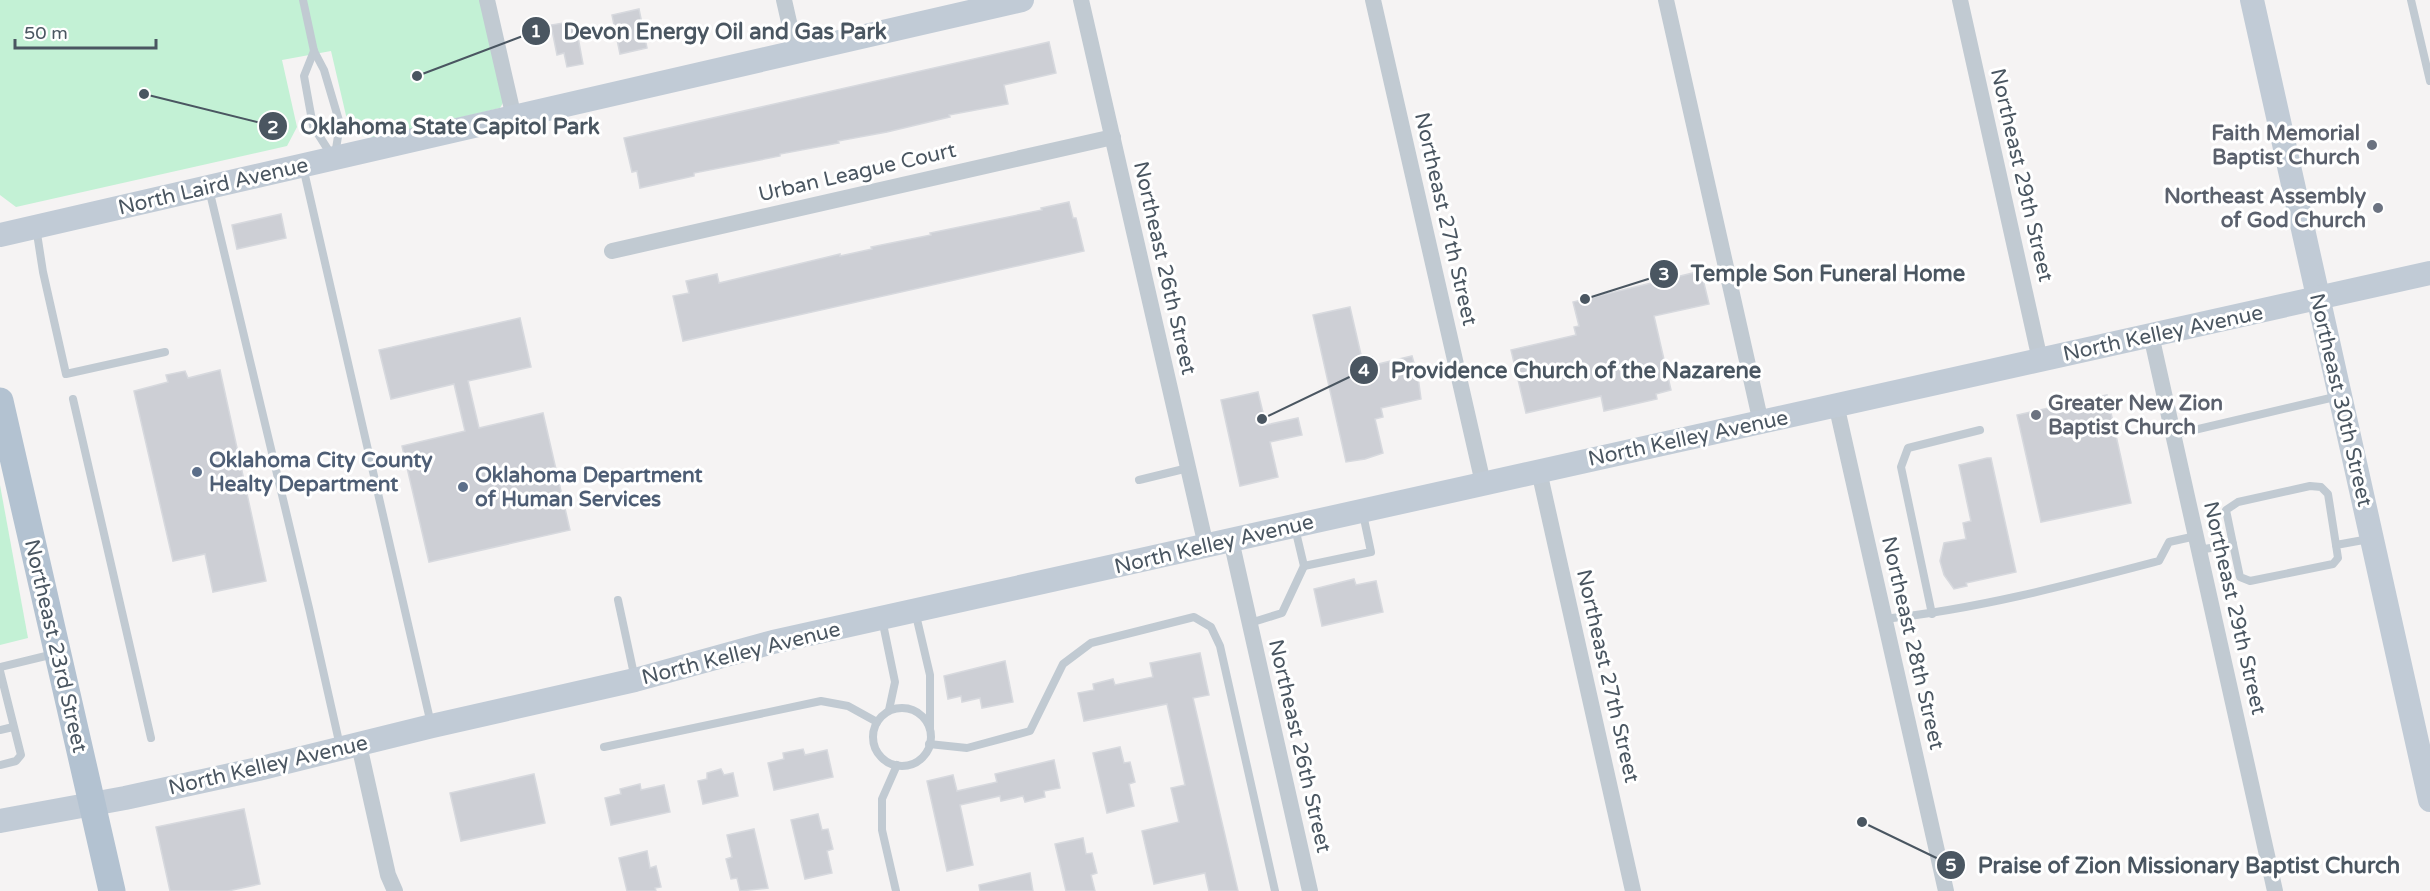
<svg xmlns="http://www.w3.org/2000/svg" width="2430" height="891" viewBox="0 0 2430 891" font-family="'Varela Round',sans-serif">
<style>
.green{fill:#c3f1d5}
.building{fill:#cdcfd5;stroke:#d7d9de;stroke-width:1.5}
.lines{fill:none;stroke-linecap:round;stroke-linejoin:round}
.lane{stroke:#c1cad2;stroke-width:8}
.street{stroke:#c1cad2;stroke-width:16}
.secondary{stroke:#c1cbd6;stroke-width:24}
.primary{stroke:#b3c2d1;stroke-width:27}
.worship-dot{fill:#6b7280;stroke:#fff;stroke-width:2}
.service-dot{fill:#5c6f8a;stroke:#fff;stroke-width:2}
.labels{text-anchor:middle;stroke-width:6;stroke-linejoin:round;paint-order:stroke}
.worship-label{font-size:21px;font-weight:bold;fill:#5b616d;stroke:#fff;text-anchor:end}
.street-label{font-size:21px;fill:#4a5661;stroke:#fff}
.service-label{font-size:21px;font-weight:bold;fill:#4e5e75;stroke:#fff;text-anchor:start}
.leader{fill:none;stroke:#4a5661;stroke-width:2}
.callout-dot{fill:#4a5661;stroke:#fff;stroke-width:2}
.mark-label{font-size:18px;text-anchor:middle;font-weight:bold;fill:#fff}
.callout-label{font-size:22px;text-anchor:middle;font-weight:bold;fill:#4a5661;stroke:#fff;stroke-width:6;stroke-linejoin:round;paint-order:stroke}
</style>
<rect width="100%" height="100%" fill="#f5f3f3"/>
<g class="green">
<path d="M0,0H481L504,101L500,108L378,137C363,138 356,136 348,124L331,51L282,60L297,127L287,146L16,207L0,195Z"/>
<polygon points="0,485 28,638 0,645"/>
</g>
<g class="building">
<polygon points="639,9 647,48 620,54 612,15"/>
<polygon points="575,21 583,64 567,67 564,53 557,55 551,25"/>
<polygon points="1049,42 1056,73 1004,85 1008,104 949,115 950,117 887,132 838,141 839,143 780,154 780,156 694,173 694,176 640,188 637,171 632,172 624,138"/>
<polygon points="1069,202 1073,218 1076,218 1084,251 683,341 673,296 689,293 686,281 717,274 719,283 840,254 840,256 872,249 871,247 931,235 930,233 1042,210 1041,208"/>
<polygon points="281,214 286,238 237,249 232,225"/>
<polygon points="1701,271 1709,304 1654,316 1671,390 1656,394 1657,399 1604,411 1601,396 1526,413 1511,350 1576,335 1574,327 1579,326 1573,302"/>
<polygon points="1350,307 1362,359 1372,357 1374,365 1412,356 1418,377 1421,399 1381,408 1383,417 1375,419 1383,453 1365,459 1346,462 1313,315"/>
<polygon points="520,318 531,367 468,381 479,428 543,413 570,530 429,562 402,446 465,431 454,384 391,399 379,350"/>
<polygon points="220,370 266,581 213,592 205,554 173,561 134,391 168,382 166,375 185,371 188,378"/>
<polygon points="1258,392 1266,425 1298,418 1302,435 1270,442 1278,477 1240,486 1221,400"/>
<polygon points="2107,395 2131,503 2041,522 2017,415"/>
<polygon points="1987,458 1991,458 2016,572 1966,583 1967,586 1954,589 1944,575 1940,561 1944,543 1966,539 1963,523 1971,521 1959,465"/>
<polygon points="1354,579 1356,585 1376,581 1383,612 1322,626 1314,589"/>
<polygon points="1200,653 1209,695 1193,698 1238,891 1209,891 1205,873 1154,884 1142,831 1179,822 1171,788 1185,785 1167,704 1084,721 1078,693 1094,690 1093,684 1113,679 1115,685 1153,677 1150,663"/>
<polygon points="1005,661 1013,702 982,708 980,698 962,702 961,696 948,699 944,676"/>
<polygon points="1120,747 1124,763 1130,762 1135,782 1129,784 1134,806 1107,813 1093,753"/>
<polygon points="803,749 805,755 827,750 833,777 774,790 768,763 784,759 783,753"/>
<polygon points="1054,760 1060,788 1044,791 1045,797 1025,802 1023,796 1001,801 1000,796 960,805 973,865 947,871 927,781 953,775 957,791 997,782 995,774"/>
<polygon points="721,769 724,775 733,773 738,796 703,804 698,781 707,779 707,773"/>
<polygon points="534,774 545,823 461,841 450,793"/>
<polygon points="640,784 641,790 664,785 670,812 611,825 605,798 621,794 620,789"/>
<polygon points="244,809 260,884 228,891 170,891 156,827"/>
<polygon points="818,814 822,830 828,829 833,849 827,851 832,873 805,879 791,820"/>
<polygon points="754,829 768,888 740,891 737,878 731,879 726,859 732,857 727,835"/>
<polygon points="1083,838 1086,854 1092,853 1097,873 1091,875 1095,891 1066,891 1055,844"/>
<polygon points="647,851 650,868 656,866 661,887 655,888 656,891 627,891 619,858"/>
<polygon points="1030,873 1033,891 980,891 979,885"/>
</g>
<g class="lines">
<g class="lane">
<polyline points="303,0 314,51 324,70 340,124 335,155"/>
<polyline points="2411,0 2430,81"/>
<polyline points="314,51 304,76 313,126 332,156"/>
<polyline points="303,167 431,724"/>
<polyline points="209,189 309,608 340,746"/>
<polyline points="36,227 43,272 66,374 165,352"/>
<polyline points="73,399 151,738"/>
<polyline points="2173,435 2339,396"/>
<polyline points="1139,480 1188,468"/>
<polyline points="1295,528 1304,566 1371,552 1363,514"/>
<polyline points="2233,544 2226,510 2238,502 2310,486 2321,487 2328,494 2336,545"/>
<polyline points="2199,550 2233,544 2240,577 2250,581 2333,564 2338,558 2336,545 2369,539"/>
<polyline points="618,600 635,679"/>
<polyline points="915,611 930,675 930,728"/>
<polyline points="1932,614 1901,467 1908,448 1980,430"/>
<polyline points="882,619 895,682 889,710"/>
<path d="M1884,619C1978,609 2068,585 2159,561L2169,542L2196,536"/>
<polyline points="1250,623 1282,613 1304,566"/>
<polyline points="0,667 54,654"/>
<polyline points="0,671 21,755 16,761 0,765"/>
<circle cx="902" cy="737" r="29"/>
<polyline points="0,730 13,727"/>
<polyline points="929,744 967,748 1030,731 1063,664 1091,643 1194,617 1211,627 1220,646 1275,891"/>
<polyline points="604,747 821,701 848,706 877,722"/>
<polyline points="896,891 882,830 882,799 897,765"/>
</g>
<g class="street">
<polyline points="487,0 514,118"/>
<polyline points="784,0 796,53"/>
<polyline points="1081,0 1206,546"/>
<polyline points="1373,0 1483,483"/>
<polyline points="1666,0 1761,423"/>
<polyline points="1960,0 2040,360"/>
<polyline points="612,251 1113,137"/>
<polyline points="2151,335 2275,891"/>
<polyline points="1836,404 1946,891"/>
<polyline points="1539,471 1633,891"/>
<polyline points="1231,540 1310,891"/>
<polyline points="359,745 388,875 395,891"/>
</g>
<g class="secondary">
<polyline points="2252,0 2430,800"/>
<polyline points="0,235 1022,0"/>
<polyline points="0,821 125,798 258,769 432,726 635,680 773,642 2430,273"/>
</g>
<polyline class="primary" points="0,401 112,891"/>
</g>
<g class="worship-dot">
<circle cx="2372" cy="145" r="6"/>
<circle cx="2378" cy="208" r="6"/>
<circle cx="2036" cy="415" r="6"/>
</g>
<g class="service-dot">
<circle cx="197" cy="472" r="6"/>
<circle cx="463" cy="487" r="6"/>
</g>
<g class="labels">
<g class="worship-label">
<text x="2360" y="140">Faith Memorial<tspan x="2360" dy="24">Baptist Church</tspan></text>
<text x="2366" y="203">Northeast Assembly<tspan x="2366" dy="24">of God Church</tspan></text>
<text x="2048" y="410" text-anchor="start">Greater New Zion<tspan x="2048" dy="24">Baptist Church</tspan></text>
</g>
<g class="street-label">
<text transform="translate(857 172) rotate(-13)" y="7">Urban League Court</text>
<text transform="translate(2022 175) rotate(77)" y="7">Northeast 29th Street</text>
<text transform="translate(213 186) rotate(-13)" y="7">North Laird Avenue</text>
<text transform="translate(1446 219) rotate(77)" y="7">Northeast 27th Street</text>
<text transform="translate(1165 268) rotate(77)" y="7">Northeast 26th Street</text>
<text transform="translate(2163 333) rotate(-12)" y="7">North Kelley Avenue</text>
<text transform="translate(2341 400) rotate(77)" y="7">Northeast 30th Street</text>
<text transform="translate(1688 438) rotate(-12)" y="7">North Kelley Avenue</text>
<text transform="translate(1214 544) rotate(-13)" y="7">North Kelley Avenue</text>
<text transform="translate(2235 608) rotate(77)" y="7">Northeast 29th Street</text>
<text transform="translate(1913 643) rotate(77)" y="7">Northeast 28th Street</text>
<text transform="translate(56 646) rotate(77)" y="7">Northeast 23rd Street</text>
<text transform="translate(741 653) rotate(-14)" y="7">North Kelley Avenue</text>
<text transform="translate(1608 676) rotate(77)" y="7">Northeast 27th Street</text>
<text transform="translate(1300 746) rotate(77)" y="7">Northeast 26th Street</text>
<text transform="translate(268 765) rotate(-13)" y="7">North Kelley Avenue</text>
</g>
<g class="service-label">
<text x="209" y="467">Oklahoma City County<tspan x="209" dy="24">Healty Department</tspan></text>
<text x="475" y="482">Oklahoma Department<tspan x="475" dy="24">of Human Services</tspan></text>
</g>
</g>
<path class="leader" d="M417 76L536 31M144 94L273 126M1585 299L1664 274M1262 419L1364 370M1862 822L1951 865"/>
<g class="callout-dot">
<circle cx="417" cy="76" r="6"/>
<circle cx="144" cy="94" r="6"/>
<circle cx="1585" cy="299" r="6"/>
<circle cx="1262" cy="419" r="6"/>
<circle cx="1862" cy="822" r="6"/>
<circle cx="536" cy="31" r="15"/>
<circle cx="273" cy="126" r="15"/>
<circle cx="1664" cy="274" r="15"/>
<circle cx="1364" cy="370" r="15"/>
<circle cx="1951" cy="865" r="15"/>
</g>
<g class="mark-label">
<text x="536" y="37">1</text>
<text x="273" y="133">2</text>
<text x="1664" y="280">3</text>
<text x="1364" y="376">4</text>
<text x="1951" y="871">5</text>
</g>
<g class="callout-label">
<text x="725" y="39">Devon Energy Oil and Gas Park</text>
<text x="450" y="134">Oklahoma State Capitol Park</text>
<text x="1828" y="281">Temple Son Funeral Home</text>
<text x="1576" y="378">Providence Church of the Nazarene</text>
<text x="2189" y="873">Praise of Zion Missionary Baptist Church</text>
</g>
<path d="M15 39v9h141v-9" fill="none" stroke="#4a5661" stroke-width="3"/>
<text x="24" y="39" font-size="18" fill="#4a5661" stroke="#ffffff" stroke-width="4.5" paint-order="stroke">50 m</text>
</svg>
